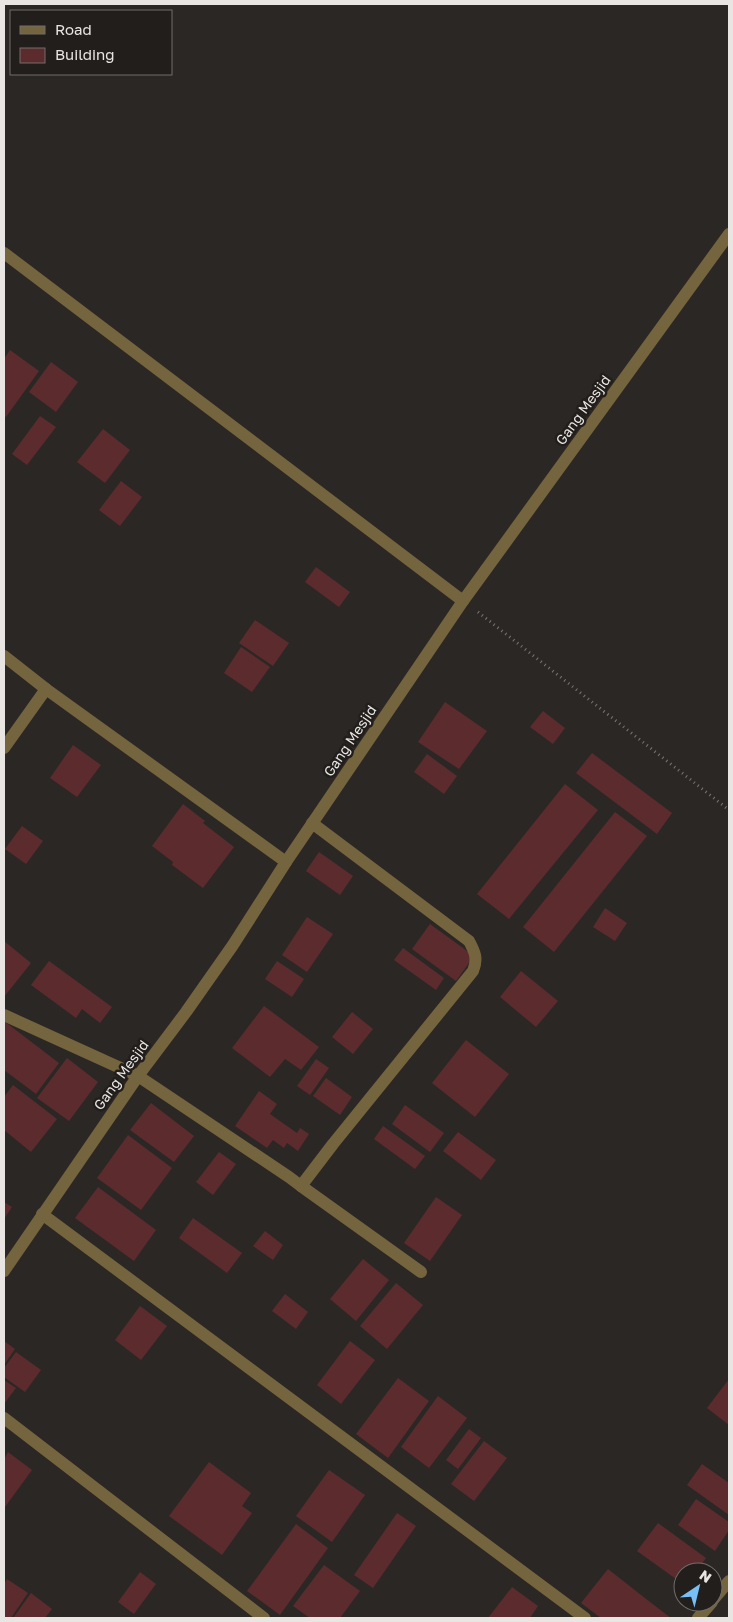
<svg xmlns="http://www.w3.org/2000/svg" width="733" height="1622" viewBox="0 0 733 1622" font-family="'Golos Text',sans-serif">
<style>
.building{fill:#5c2b2d}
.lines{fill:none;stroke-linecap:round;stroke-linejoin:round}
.path{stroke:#7c7876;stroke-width:3;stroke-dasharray:1 4;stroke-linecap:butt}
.minor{stroke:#75653e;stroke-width:12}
.labels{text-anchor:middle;stroke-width:5;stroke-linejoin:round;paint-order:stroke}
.street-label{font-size:14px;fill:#e8e5e3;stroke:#221e1b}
</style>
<rect width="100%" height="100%" fill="#2b2725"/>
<g class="building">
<polygon points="10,350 39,371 6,417 4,416 4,359"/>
<polygon points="51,362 78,382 56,412 29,392"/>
<polygon points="40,416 56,427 27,465 12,454"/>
<polygon points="103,429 130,450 105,483 77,462"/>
<polygon points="121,481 142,497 120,526 99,510"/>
<polygon points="316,567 350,592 339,607 305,582"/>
<polygon points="255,620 289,643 273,666 239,643"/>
<polygon points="241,647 270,667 252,692 224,673"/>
<polygon points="445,702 487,731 459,769 418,742"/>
<polygon points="543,711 565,728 553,744 530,727"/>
<polygon points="73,745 101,765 77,797 50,778"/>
<polygon points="592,753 672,813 657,834 576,773"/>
<polygon points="427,754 457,776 444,794 414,772"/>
<polygon points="565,784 598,810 509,919 477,894"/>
<polygon points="183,804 205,821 203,823 234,847 203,888 172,865 173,862 152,846"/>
<polygon points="615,812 647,836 554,952 523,927"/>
<polygon points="22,826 43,841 26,864 5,849"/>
<polygon points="319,852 353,876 340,895 306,871"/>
<polygon points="605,908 627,923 615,941 593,927"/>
<polygon points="307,917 333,934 307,972 282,955"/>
<polygon points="430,924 474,956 456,981 412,949"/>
<polygon points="4,941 31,963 4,997"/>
<polygon points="403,948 444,978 436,990 394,960"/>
<polygon points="49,961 112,1007 100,1023 82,1009 76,1018 31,985"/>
<polygon points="277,961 304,979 292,997 265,979"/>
<polygon points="521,971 558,1001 536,1027 500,997"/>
<polygon points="264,1006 319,1047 301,1070 285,1059 270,1077 232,1048"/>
<polygon points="352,1012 373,1029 353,1054 332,1037"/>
<polygon points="4,1021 59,1063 36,1094 4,1070"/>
<polygon points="466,1040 509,1074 475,1117 432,1083"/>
<polygon points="67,1058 98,1082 69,1121 37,1098"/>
<polygon points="316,1059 329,1068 310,1095 297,1086"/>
<polygon points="326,1078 352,1097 340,1115 313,1096"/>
<polygon points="13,1085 57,1119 31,1152 4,1130 4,1097"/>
<polygon points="259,1091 277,1104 270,1114 297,1133 300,1128 309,1134 298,1151 287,1143 284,1148 273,1140 267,1148 235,1126"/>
<polygon points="151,1103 194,1136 174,1162 130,1130"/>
<polygon points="405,1105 444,1133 430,1152 392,1124"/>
<polygon points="383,1126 425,1156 415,1169 374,1139"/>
<polygon points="458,1132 496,1160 481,1180 443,1151"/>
<polygon points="128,1135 172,1168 141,1210 97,1178"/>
<polygon points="219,1152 236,1164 213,1195 196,1182"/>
<polygon points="98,1187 156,1230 134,1261 75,1218"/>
<polygon points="436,1197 462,1215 430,1261 404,1243"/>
<polygon points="4,1202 12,1207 4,1219"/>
<polygon points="193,1218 242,1253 227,1273 179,1238"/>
<polygon points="265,1231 283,1245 273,1260 253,1246"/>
<polygon points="363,1259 389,1280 356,1321 330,1299"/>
<polygon points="396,1283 423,1305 387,1349 360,1326"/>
<polygon points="285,1294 308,1312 296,1329 272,1311"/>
<polygon points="140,1306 167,1326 141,1360 115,1340"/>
<polygon points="4,1341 15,1349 4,1365"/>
<polygon points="350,1341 375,1360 341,1404 317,1385"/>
<polygon points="16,1352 41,1370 25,1392 4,1377 4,1368"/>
<polygon points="398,1378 429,1401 388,1458 356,1434"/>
<polygon points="729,1379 729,1425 707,1408"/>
<polygon points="4,1380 16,1388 4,1404"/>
<polygon points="438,1396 467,1418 429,1468 401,1447"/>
<polygon points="469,1429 481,1438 458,1469 446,1460"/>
<polygon points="484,1441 507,1458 474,1501 451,1484"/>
<polygon points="8,1452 32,1470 5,1507 4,1506 4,1459"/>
<polygon points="209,1462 251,1493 242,1506 252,1513 222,1555 169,1516"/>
<polygon points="702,1464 729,1483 729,1515 687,1485"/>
<polygon points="329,1470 365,1495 332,1542 296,1516"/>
<polygon points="696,1499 729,1522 729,1530 715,1551 678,1525"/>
<polygon points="397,1513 416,1526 373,1588 354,1575"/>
<polygon points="658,1523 706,1558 696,1572 683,1572 683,1584 637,1551"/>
<polygon points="296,1524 328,1548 280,1615 247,1591"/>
<polygon points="324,1565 360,1591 340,1618 310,1618 293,1606"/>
<polygon points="608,1569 650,1602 671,1618 601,1618 581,1603"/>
<polygon points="140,1572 156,1584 134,1614 118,1602"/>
<polygon points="7,1579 28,1593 11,1618 4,1618 4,1584"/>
<polygon points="512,1587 538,1606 530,1618 488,1618"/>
<polygon points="31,1593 52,1609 45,1618 13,1618"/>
</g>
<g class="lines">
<polyline class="path" points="478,612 729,810"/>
<g class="minor">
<polyline points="4,253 463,601"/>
<polyline points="4,656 46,689 286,862"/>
<polyline points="4,748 46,689"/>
<path d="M4,1015L138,1076L289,1177L301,1186L333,1144L473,971C478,959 475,952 469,941L312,823"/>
<polyline points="301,1186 421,1272"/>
<polyline points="42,1214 585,1618"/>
<polyline points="4,1271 138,1076 186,1012 233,945 286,862 463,601 729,234"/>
<polyline points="4,1418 264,1618"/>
<polyline points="713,1600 729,1581"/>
<polyline points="698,1618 712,1602"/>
</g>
</g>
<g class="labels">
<g class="street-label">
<text transform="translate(583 410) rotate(-54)" y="5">Gang Mesjid</text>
<text transform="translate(350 741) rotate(-56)" y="5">Gang Mesjid</text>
<text transform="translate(121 1075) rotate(-54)" y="5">Gang Mesjid</text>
</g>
</g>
<rect width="733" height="1622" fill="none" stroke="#e8e5e3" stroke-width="10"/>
<rect x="10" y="10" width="162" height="65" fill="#221e1b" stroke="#716e6b"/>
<rect x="20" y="26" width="25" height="8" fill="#75653e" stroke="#716e6b"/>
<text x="55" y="35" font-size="15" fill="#e8e5e3">Road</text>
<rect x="20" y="48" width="25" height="15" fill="#5c2b2d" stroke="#716e6b"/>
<text x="55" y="60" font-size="15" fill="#e8e5e3">Building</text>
<g transform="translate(698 1587) rotate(35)"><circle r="24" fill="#221e1b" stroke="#716e6b"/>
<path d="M0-4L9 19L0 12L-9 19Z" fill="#78bff7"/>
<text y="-8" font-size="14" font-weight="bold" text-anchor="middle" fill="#e8e5e3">N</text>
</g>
</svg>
